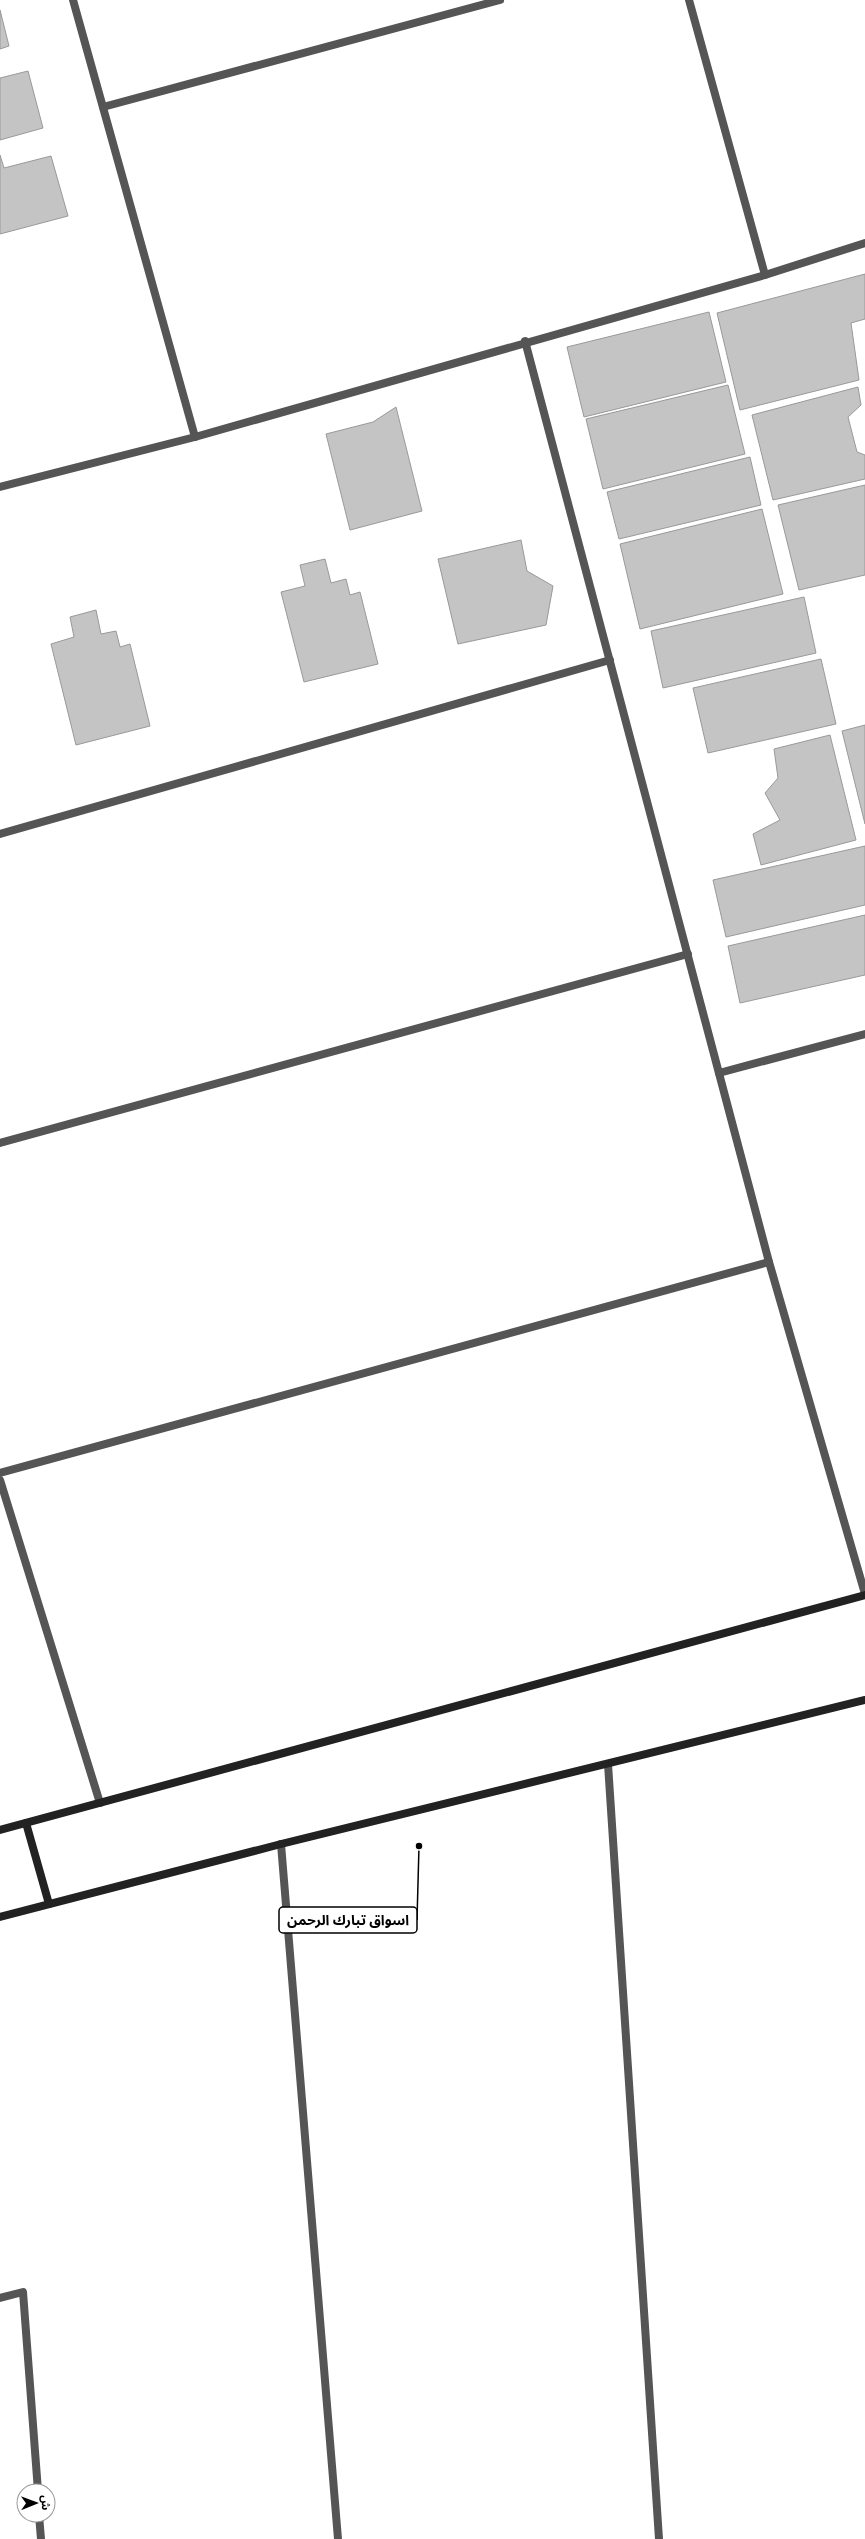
<svg xmlns="http://www.w3.org/2000/svg" width="865" height="2539" viewBox="0 0 865 2539" font-family="'Roboto Condensed','Noto Sans Arabic',sans-serif">
<style>
.building{fill:#c4c4c4;stroke:#999}
.lines{fill:none;stroke-linecap:round;stroke-linejoin:round}
.minor{stroke:#555;stroke-width:8}
.secondary{stroke:#222;stroke-width:8}
.leader{fill:none;stroke:#000;stroke-width:1.5}
.callout-dot{fill:#000;stroke:#fff;stroke-width:1.5}
.callout{fill:#fff;stroke:#000;stroke-width:1.5}
.callout-label{font-size:14px;text-anchor:middle;font-weight:bold;fill:#000}
</style>
<rect width="100%" height="100%" fill="#fff"/>
<g class="building">
<polygon points="0,10 9,46 0,49"/>
<polygon points="28,71 43,128 0,140 0,78"/>
<polygon points="0,155 4,168 51,156 68,216 0,234"/>
<polygon points="865,274 865,319 851,323 859,380 740,410 717,313"/>
<polygon points="709,312 726,382 584,417 567,347"/>
<polygon points="728,385 745,454 603,489 586,419"/>
<polygon points="858,387 861,405 848,417 857,452 865,455 865,479 773,500 752,415"/>
<polygon points="396,407 422,511 350,530 326,434 373,422"/>
<polygon points="750,457 761,505 619,539 607,492"/>
<polygon points="865,485 865,575 799,590 778,505"/>
<polygon points="762,509 783,594 640,629 620,544"/>
<polygon points="521,540 527,571 553,586 546,625 458,644 438,559"/>
<polygon points="325,559 331,583 346,579 350,595 360,592 378,664 304,682 281,592 305,586 300,565"/>
<polygon points="804,597 816,653 663,688 651,631"/>
<polygon points="96,610 101,634 116,631 120,647 130,644 150,726 76,745 51,644 74,637 70,617"/>
<polygon points="821,659 836,724 708,753 693,688"/>
<polygon points="865,725 865,824 842,731"/>
<polygon points="830,735 856,840 761,865 753,834 780,820 765,793 778,778 774,749"/>
<polygon points="865,846 865,905 726,937 713,880"/>
<polygon points="865,915 865,975 740,1003 728,946"/>
</g>
<g class="lines">
<g class="minor">
<polyline points="73,0 195,437"/>
<polyline points="689,0 765,275"/>
<polyline points="103,107 500,0"/>
<polyline points="525,341 769,1262 865,1594"/>
<polyline points="0,487 195,437 765,275 865,243"/>
<polyline points="0,834 610,660"/>
<polyline points="719,1073 865,1034"/>
<polyline points="0,1143 688,954"/>
<polyline points="0,1473 769,1262"/>
<polyline points="0,1480 100,1803"/>
<polyline points="608,1764 659,2539"/>
<polyline points="281,1844 338,2539"/>
<polyline points="0,2298 23,2292 38,2491"/>
<polyline points="39,2515 41,2539"/>
</g>
<g class="secondary">
<polyline points="26,1823 49,1904"/>
<polyline points="0,1830 865,1595"/>
<polyline points="0,1917 281,1844 865,1700"/>
</g>
</g>
<path class="leader" d="M419 1846L417 1920"/>
<circle class="callout-dot" cx="419" cy="1846" r="4"/>
<rect class="callout" x="279" y="1907" width="138" height="26" rx="4"/>
<g class="callout-label">
<text x="348" y="1925">اسواق تبارك الرحمن</text>
</g>
<g transform="translate(36 2503) rotate(89)"><circle r="19" fill="#ffffff" stroke="#999999"/>
<path d="M0-3L7 15L0 10L-7 15Z" fill="#000000"/>
<text y="-6" font-size="11" font-weight="bold" text-anchor="middle" fill="#000000">ش</text>
</g>
</svg>
